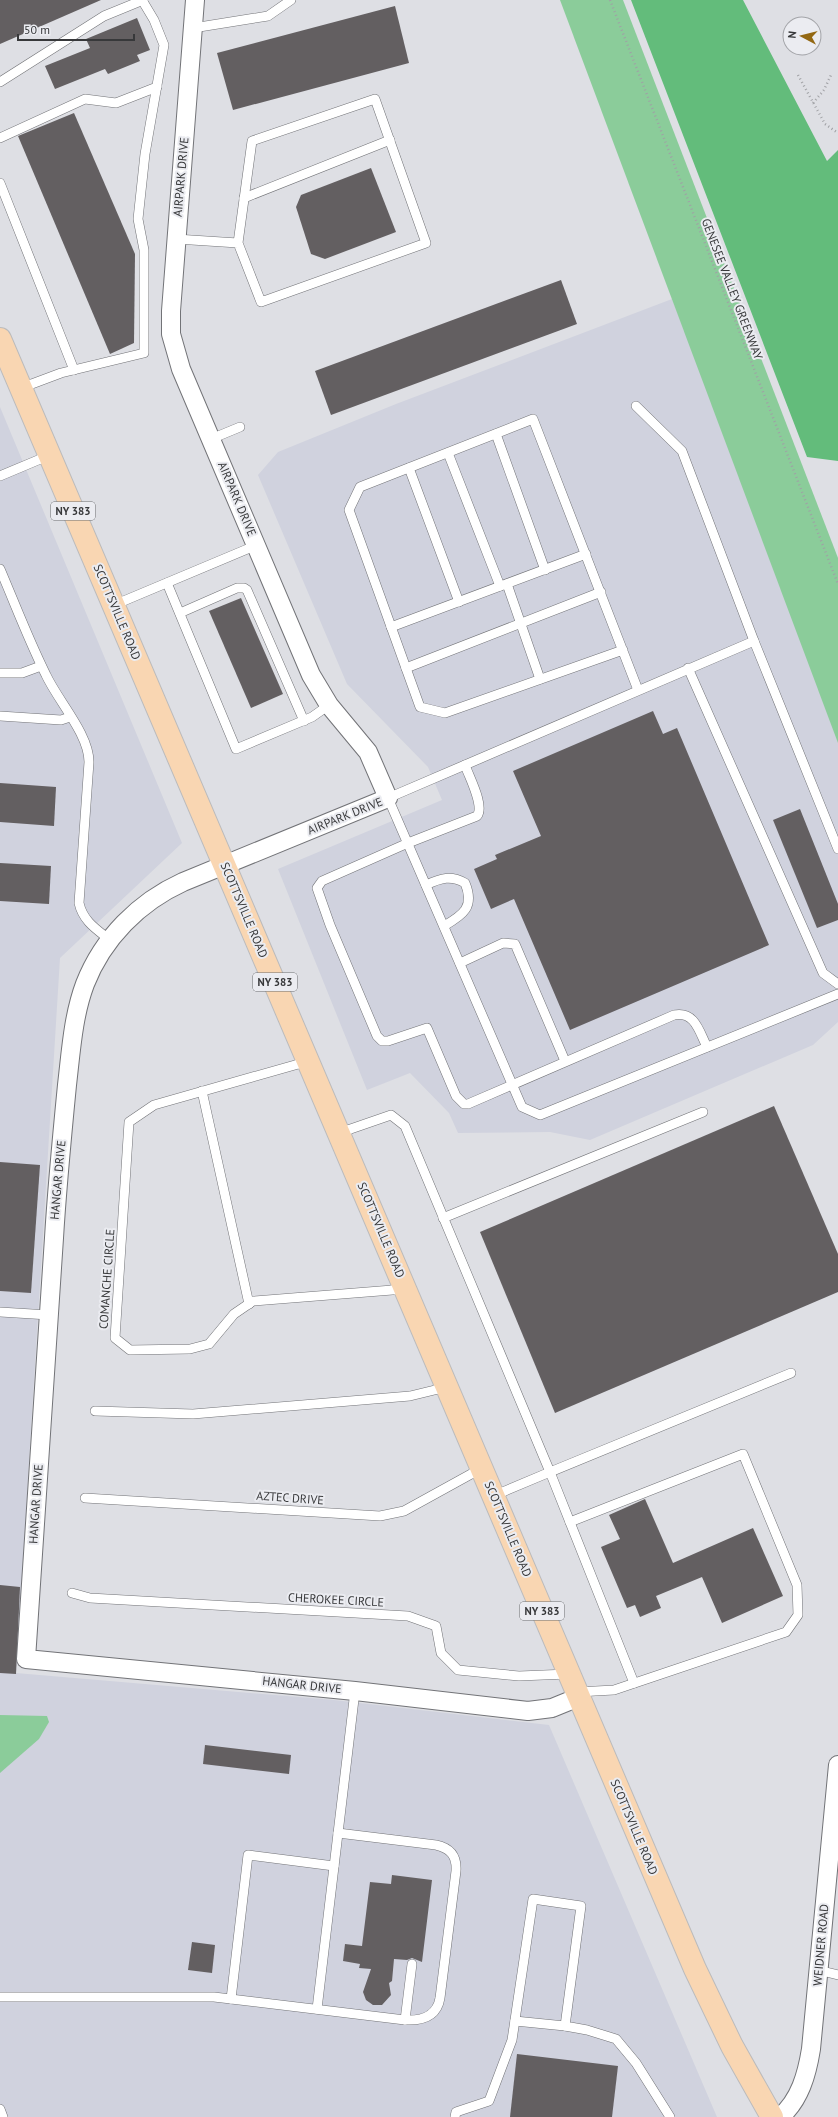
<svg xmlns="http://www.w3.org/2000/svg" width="838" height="2117" viewBox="0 0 838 2117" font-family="'PT Sans',sans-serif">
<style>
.built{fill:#d0d2de}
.green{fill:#8bcc9a}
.forest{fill:#63bc7b}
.building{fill:#635f61}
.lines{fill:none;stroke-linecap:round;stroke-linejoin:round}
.service-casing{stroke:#727377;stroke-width:10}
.minor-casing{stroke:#727377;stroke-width:20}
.primary-casing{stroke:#bbbbbc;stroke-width:24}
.path{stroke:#a0a1a5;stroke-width:2.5;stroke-dasharray:1 3;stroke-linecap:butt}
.service{stroke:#fff;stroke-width:9}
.minor{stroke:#fff;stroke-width:18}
.primary{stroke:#f9d6b2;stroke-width:22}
.labels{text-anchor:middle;stroke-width:4;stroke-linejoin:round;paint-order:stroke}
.shield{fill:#ebecf1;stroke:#6d6e71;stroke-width:1}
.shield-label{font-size:11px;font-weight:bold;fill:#37383a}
.street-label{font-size:12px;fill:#37383a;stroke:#ebecf1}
</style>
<rect width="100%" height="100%" fill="#dedfe4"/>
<g class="built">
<polygon points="672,299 838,715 838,1022 813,1045 590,1140 550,1132 458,1133 449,1113 410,1073 367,1090 278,869 442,800 428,767 347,684 258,475 278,452 396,404"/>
<polygon points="0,407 182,843 60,958 16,1673 334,1700 549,1725 717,2117 0,2117"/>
</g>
<g class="green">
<polygon points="560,0 623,0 838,558 838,743"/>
<polygon points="0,1715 47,1716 49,1722 39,1739 0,1773"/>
</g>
<polygon class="forest" points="631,0 743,0 827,161 838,150 838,461 807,457"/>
<g class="building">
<polygon points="0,0 101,0 0,44"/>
<polygon points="395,6 409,63 233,110 217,53"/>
<polygon points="137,18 150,50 137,55 140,61 108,74 105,69 55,89 45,66 90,48 86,39"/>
<polygon points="74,113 135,254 134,343 110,354 18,136"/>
<polygon points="371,168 396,232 325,259 311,254 296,207 301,195"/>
<polygon points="561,280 577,324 331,415 315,371"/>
<polygon points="241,598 283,694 251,708 209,611"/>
<polygon points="653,711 663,734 677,728 769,945 570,1030 514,899 491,909 474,869 497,859 495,855 541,836 513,771"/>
<polygon points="0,783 56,787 54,826 0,822"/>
<polygon points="800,809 838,904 838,920 817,928 773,820"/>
<polygon points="0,863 51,866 49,904 0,901"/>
<polygon points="774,1106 838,1254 838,1292 555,1413 480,1232"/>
<polygon points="0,1162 40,1165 31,1293 0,1291"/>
<polygon points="645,1499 673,1563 753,1528 783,1596 722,1623 702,1577 656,1596 661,1608 640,1617 635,1605 627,1608 601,1547 620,1539 609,1515"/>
<polygon points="0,1585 20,1587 16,1674 0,1673"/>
<polygon points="205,1745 291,1755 289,1774 203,1764"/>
<polygon points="392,1875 432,1880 422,1962 412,1958 407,1960 394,1959 392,1981 389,1983 391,1995 382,2005 373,2005 366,2000 363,1992 371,1969 359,1968 360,1964 343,1961 345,1944 362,1946 370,1882 391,1884"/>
<polygon points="192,1942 215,1945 212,1973 188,1970"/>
<polygon points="517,2054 618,2066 612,2117 510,2117"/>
</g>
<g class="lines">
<defs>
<g id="service">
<polyline points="193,28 268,16 291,0"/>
<polyline points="0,82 104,16 143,0"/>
<polyline points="0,138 85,99 116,103 157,87"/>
<polyline points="0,183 74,370"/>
<polyline points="244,198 390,140"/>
<polyline points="176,239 238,243 261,302 426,243 375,99 252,141 238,243"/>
<polyline points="21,388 61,373 144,353 144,250 138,219 145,154 164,45 154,20 142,0"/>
<polyline points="636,406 682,451 754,641"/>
<polyline points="496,434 545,570"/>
<polyline points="211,439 240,427"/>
<polyline points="448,453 500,586"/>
<polyline points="409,468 459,602"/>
<polyline points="0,476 50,455"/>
<path d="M0,569C15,604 29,641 46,675C58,701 89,734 89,762L79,903C83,921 96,929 110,940"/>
<polyline points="167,583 236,749 312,717 329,705"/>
<polyline points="507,584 540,679"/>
<polyline points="114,605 257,545"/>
<polyline points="180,613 237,588 244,588 247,590 304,721"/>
<polyline points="391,627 586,554"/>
<polyline points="623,650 445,713 420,707 349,510 360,487 533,419 638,690"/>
<polyline points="406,668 601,592"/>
<polyline points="688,668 823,973 838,984"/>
<polyline points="0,673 22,673 41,666"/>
<polyline points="0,716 61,720 70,717"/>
<path d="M465,765C469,777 485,806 477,816L408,843L322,881L317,888L330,925L377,1036L382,1041H388L427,1028L456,1096L464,1104H468L674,1015C695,1011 699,1031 707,1047"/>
<polyline points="838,849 754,641 388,798 522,1107 540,1115 838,994"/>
<path d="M426,885C441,878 451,875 465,883C475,907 463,915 444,926"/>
<polyline points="460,963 503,943 515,944 565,1061"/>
<polyline points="309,1061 154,1105 129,1122 115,1338 130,1350 190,1349 209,1344 234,1314 253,1301 405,1289"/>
<polyline points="202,1091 249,1304"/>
<polyline points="339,1133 391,1115 405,1126 550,1472 791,1373"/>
<polyline points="443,1218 703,1112"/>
<polyline points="0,1312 49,1315"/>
<polyline points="95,1411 193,1414 410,1396 447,1387"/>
<polyline points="493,1496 550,1472 634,1683"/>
<polyline points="85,1498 380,1516 404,1511 482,1468"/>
<polyline points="570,1522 743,1454 797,1585 798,1615 786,1632 614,1690 577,1692"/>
<polyline points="72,1593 90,1598 408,1616 436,1626 441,1653 458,1670 519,1676 568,1674"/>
<polyline points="818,1970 838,1975"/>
<path d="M0,1997H214L405,2020C423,2021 437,2016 440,1998L456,1871C457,1856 450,1848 436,1845L338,1833"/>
<polyline points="231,1999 248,1855 334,1866"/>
<polyline points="317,2009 355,1691"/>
<polyline points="405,2020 412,1964"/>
<polyline points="515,2021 565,2026"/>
<polyline points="0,2109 3,2117"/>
<polyline points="455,2117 456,2112 489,2101 512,2040 533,1899 581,1906 565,2026 587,2030 616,2039 636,2063 670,2117"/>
</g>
<g id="minor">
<path d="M195,0L171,311V334L181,369L311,675L329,705L368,752L388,798L183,882C139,902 103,938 85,984C73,1016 71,1051 67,1085C62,1136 57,1187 54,1238C45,1378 35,1518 26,1659L355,1691L528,1711L552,1708L579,1697"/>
<path d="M780,2117C800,2100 807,2074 811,2049L838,1765"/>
</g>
<polyline id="primary" points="0,339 695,1969 732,2046 772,2117"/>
</defs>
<use href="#service" class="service-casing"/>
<use href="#minor" class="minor-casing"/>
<use href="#primary" class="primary-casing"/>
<g class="path">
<polyline points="610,0 838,584"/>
<polyline points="798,75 825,124 838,133"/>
<polyline points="813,103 824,90 831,75"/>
</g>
<use href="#service" class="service"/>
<use href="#minor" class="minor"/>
<use href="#primary" class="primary"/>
</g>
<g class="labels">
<g class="shield">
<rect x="51" y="502" width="44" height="18" rx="3"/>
<rect x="253" y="973" width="44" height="18" rx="3"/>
<rect x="520" y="1602" width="44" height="18" rx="3"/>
</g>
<g class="shield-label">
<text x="73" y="515">NY 383</text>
<text x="275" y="986">NY 383</text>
<text x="542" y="1615">NY 383</text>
</g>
<g class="street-label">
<text transform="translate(181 177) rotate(-85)" y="4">AIRPARK DRIVE</text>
<text transform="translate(732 289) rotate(69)" y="4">GENESEE VALLEY GREENWAY</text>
<text transform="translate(237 499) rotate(67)" y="4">AIRPARK DRIVE</text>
<text transform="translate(117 612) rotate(67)" y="4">SCOTTSVILLE ROAD</text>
<text transform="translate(345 816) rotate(-22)" y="4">AIRPARK DRIVE</text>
<text transform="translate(244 910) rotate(67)" y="4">SCOTTSVILLE ROAD</text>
<text transform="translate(58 1180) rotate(-85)" y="4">HANGAR DRIVE</text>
<text transform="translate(381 1230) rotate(67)" y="4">SCOTTSVILLE ROAD</text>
<text transform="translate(107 1279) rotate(-86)" y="4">COMANCHE CIRCLE</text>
<text transform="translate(290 1498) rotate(4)" y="4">AZTEC DRIVE</text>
<text transform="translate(36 1504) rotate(-86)" y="4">HANGAR DRIVE</text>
<text transform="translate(508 1529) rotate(67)" y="4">SCOTTSVILLE ROAD</text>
<text transform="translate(336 1600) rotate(3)" y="4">CHEROKEE CIRCLE</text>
<text transform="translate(302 1685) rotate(6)" y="4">HANGAR DRIVE</text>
<text transform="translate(634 1827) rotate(67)" y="4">SCOTTSVILLE ROAD</text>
<text transform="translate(821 1945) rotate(-85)" y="4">WEIDNER ROAD</text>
</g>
</g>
<g transform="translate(802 36) rotate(277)"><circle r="19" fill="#ebecf1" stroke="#a3a4a8"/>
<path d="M0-3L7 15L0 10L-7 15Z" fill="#936813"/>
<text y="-6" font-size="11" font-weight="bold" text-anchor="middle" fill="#37383a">N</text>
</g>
<path d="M18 34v6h116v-6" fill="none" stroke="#37383a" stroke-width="2"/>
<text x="24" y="34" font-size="12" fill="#37383a" stroke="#ebecf1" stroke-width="3" paint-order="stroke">50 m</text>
</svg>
